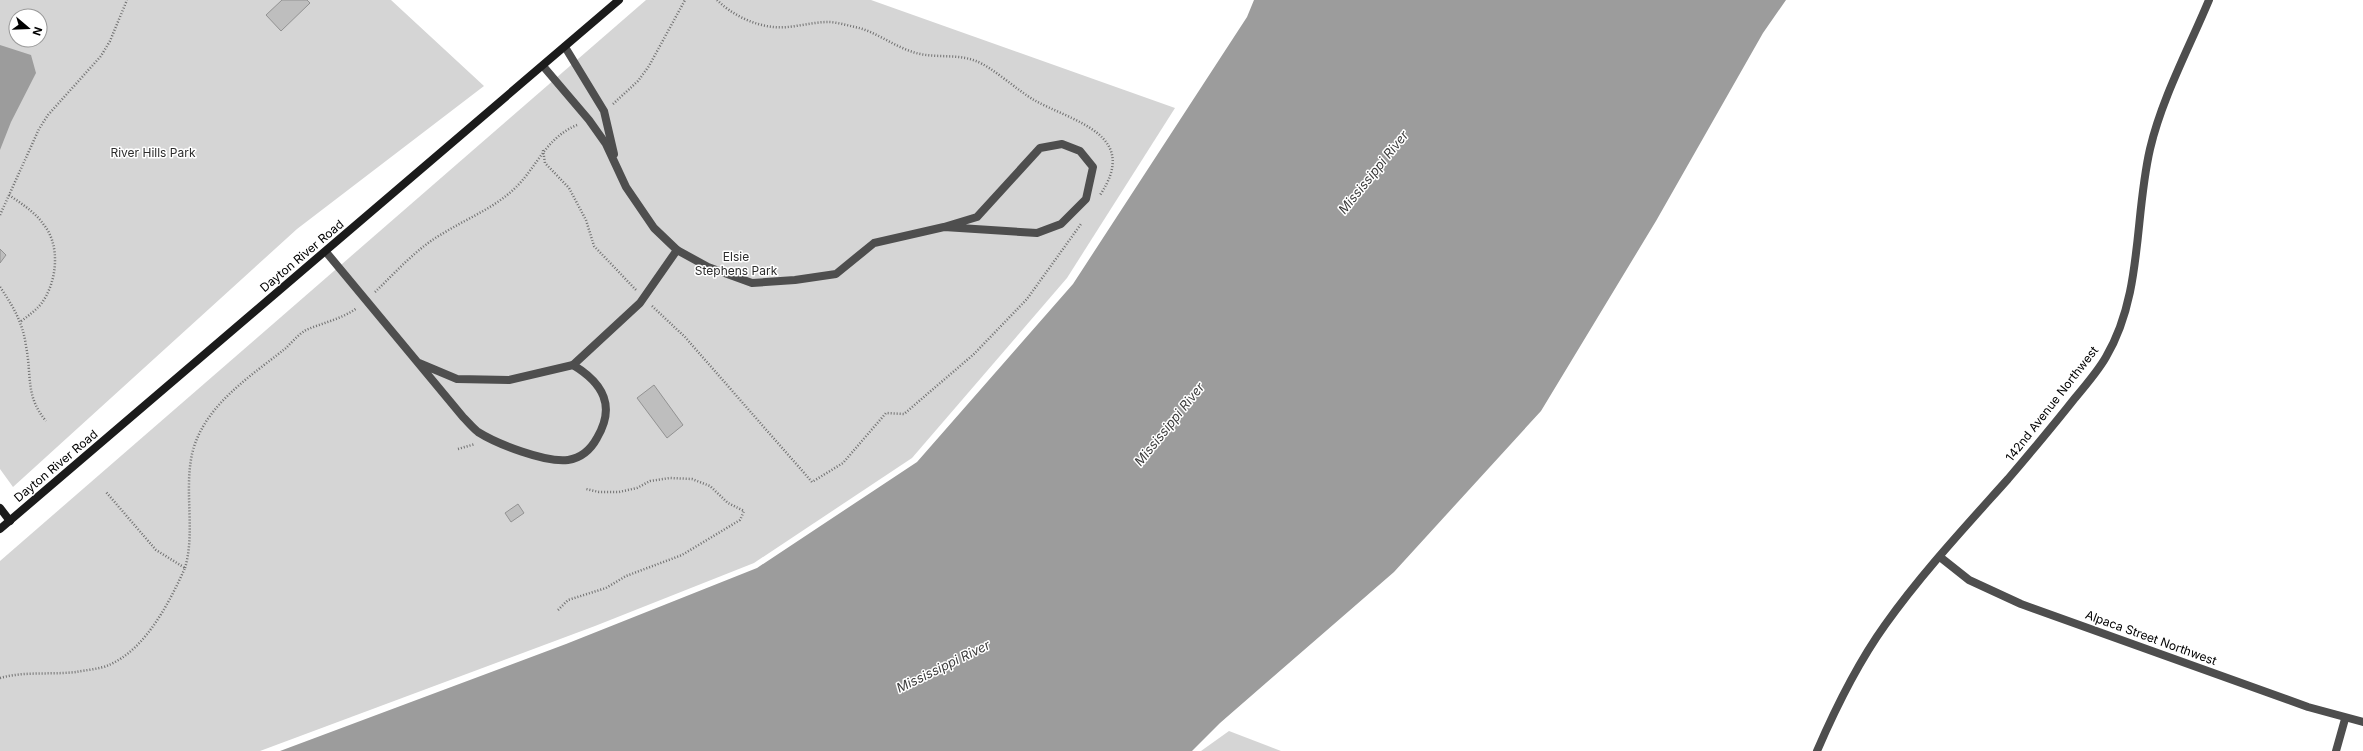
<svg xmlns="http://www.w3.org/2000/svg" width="2363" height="751" viewBox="0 0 2363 751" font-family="Inter,sans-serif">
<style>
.green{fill:#d5d5d5;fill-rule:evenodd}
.water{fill:#9c9c9c}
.building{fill:#bebebe;stroke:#929292}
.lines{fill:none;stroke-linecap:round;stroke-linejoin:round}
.path{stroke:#707070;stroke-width:2.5;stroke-dasharray:1 2;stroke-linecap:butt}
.lane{stroke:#4e4e4e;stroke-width:8}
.street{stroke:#4e4e4e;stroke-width:8}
.secondary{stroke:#1b1b1b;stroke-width:8}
.labels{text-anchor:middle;stroke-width:3;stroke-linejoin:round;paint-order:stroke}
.park-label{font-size:12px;fill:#2c2c2c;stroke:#fff}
.street-label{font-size:12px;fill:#000;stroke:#fff}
.water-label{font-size:13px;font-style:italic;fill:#3d3d3d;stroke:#fff}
</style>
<rect width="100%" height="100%" fill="#fff"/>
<g class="green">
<path d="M0,0H391L484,86L297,229L13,487L0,469ZM16,16H40V40H16Z"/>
<polygon points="646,0 871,0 1175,108 1067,278 912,458 754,563 595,626 260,751 0,751 0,561"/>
<polygon points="1229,731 1281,751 1201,751"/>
</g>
<g class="water">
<polygon points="1254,0 1786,0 1763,33 1656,221 1541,411 1394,572 1220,723 1192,751 280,751 566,644 757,568 917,462 1073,284 1247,17"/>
<polygon points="0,45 31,55 36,73 11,122 0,150"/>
</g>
<g class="building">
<polygon points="282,0 307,0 310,3 281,31 266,15"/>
<polygon points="0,249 6,255 0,263"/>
<polygon points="654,385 683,425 667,438 637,398"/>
<polygon points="518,504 524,513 511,522 505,513"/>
</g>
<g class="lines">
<g class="path">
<path d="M717,0C731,14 753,25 773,27C791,29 810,22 828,22C836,22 846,25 855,27C875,31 893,46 913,52C933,59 955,53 976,61C992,67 1017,90 1034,100C1073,122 1141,134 1100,195"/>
<polyline points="613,104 638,81 649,66 685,0"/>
<polyline points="543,150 545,163 569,188 586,220 594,246 636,290"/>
<path d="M9,195C22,204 35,212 44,225C61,246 57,283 41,304C35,311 28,316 20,322"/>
<polyline points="0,215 39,129 48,115 101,56 110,41 127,0"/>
<path d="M0,287C13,306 23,323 26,346C32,376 25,396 46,421"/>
<path d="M375,292C396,272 417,248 442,234C469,217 498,207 520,183C539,162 548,137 577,125"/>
<polyline points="652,306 685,337 812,482 843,463 886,413 904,414 974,354 1027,299 1081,224"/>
<polyline points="458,449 475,444"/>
<path d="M185,568C196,530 183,489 193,450C206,404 251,376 286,348C292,342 299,334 306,330C322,323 342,319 357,308"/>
<polyline points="558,610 568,600 606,588 626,576 682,555 740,520 744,511 728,503 710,486 692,479 670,478 650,481 637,488 619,492 599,492 586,489"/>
<path d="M0,678C25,671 50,675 76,672C86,670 100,669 109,665C146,649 169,603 185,568L156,550L106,492"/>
</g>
<g class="lane">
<polyline points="565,47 604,111 614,154"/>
<polyline points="543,66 589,120 606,144 626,187 654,228 677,250 640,303 573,365"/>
<polyline points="677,250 708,267 752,283 795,280 836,274 874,243 944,227 1037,233 1061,224 1086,199 1093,167 1080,151 1062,144 1040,148 977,217 944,227"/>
<path d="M326,252L463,417C468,422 473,428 478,432C497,444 546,463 568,460C581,458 591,449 597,438C616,406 603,383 573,365L509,380L457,379L419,363"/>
<polyline points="2336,751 2345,719"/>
</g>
<g class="street">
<polyline points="1940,557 1969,580 2021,604 2308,707 2363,722"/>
<path d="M1817,751C1836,707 1857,664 1885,625C1922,573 1966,526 2008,479C2031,452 2053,426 2075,398C2086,385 2098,371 2106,357C2143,294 2134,218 2150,149C2162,98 2189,48 2209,0"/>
</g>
<g class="secondary">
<polyline points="0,508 10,521"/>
<polyline points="0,529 619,0"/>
</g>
</g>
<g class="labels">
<g class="park-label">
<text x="153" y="157">River Hills Park</text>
<text x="736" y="261">Elsie<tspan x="736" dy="14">Stephens Park</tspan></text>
</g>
<g class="street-label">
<text transform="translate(302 256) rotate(-40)" y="4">Dayton River Road</text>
<text transform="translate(2052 404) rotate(-52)" y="4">142nd Avenue Northwest</text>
<text transform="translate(56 466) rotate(-40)" y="4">Dayton River Road</text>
<text transform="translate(2151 638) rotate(20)" y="4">Alpaca Street Northwest</text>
</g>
<g class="water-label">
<text transform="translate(1373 172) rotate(-51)" y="5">Mississippi River</text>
<text transform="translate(1169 424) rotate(-51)" y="5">Mississippi River</text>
<text transform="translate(943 666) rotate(-26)" y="5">Mississippi River</text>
</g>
</g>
<g transform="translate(28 28) rotate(109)"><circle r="19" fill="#ffffff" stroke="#999999"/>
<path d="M0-3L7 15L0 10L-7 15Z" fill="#000000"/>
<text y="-6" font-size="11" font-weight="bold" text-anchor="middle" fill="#000000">N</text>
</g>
</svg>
